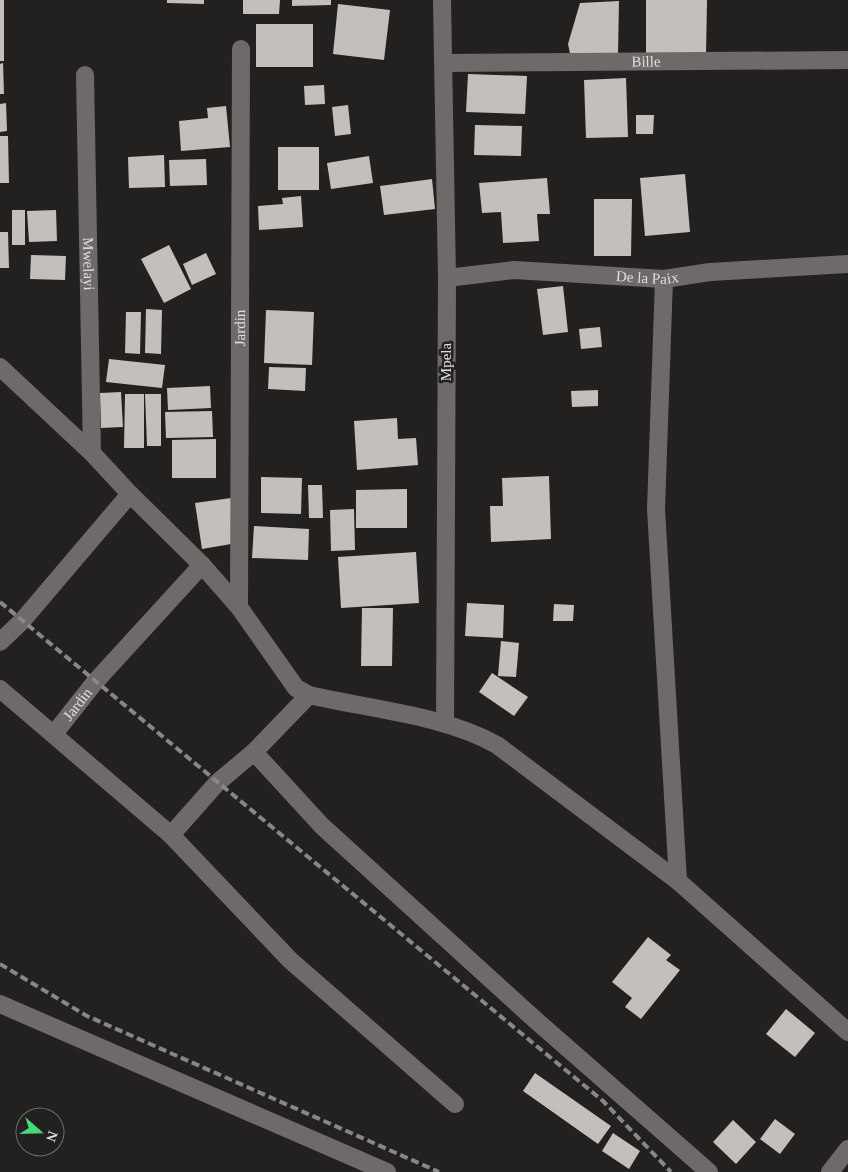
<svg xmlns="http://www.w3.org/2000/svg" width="848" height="1172" viewBox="0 0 848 1172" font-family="'Times New Roman',serif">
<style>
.building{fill:#c3bfbd}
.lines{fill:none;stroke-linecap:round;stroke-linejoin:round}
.minor{stroke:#6e6a6a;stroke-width:18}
.rail{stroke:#898686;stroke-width:4;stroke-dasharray:8 4;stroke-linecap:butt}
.labels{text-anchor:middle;stroke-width:5;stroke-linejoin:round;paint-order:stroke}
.street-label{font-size:15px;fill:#e1dede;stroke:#232020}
</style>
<rect width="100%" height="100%" fill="#232020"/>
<g class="building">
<rect x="0" y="0" width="4" height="61"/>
<polygon points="167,0 204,0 204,4 167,3"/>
<polygon points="243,0 280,0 279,14 243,14"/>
<polygon points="292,0 331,0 331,5 292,6"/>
<polygon points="646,0 707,0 706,54 646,53"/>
<polygon points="619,1 618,54 571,58 568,44 580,3"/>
<polygon points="338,4 390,10 384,60 333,54"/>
<rect x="256" y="24" width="57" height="43"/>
<polygon points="3,63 4,94 0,94 0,64"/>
<polygon points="468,74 527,76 525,114 466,112"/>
<polygon points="626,78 628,137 586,138 584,80"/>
<polygon points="324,85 325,104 305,105 304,86"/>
<polygon points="6,103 7,131 0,132 0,104"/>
<polygon points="348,105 351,134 335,136 332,107"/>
<polygon points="226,106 230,147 181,151 179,121 208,118 207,108"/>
<polygon points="636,115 654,115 653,134 636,134"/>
<polygon points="475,125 522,126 521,156 474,155"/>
<polygon points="0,136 8,136 9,183 0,183"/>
<rect x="278" y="147" width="41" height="43"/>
<polygon points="164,155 165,187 129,188 128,157"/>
<polygon points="369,156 373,183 331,189 327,163"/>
<polygon points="206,159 207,185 170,186 169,160"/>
<polygon points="685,174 690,232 645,236 640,178"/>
<polygon points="547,178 550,214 537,214 539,241 503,243 501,212 482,213 479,183"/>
<polygon points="432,179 435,209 384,215 380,186"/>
<polygon points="301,196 303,227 259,230 258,206 283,204 282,198"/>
<polygon points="594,199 632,199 631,256 594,256"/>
<rect x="12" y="210" width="13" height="35"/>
<polygon points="56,210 57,241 29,242 27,211"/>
<polygon points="0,232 8,232 9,268 0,268"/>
<polygon points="169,245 191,289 164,303 141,259"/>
<polygon points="206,253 216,274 192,285 183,264"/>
<polygon points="31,255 66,256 65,280 30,279"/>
<polygon points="563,286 568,332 543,335 537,289"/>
<polygon points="146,309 162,310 161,354 145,353"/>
<polygon points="266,310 314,312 312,365 264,363"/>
<polygon points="126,312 141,312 140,354 125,353"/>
<polygon points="600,327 602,347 581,349 579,329"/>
<polygon points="109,359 165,365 162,388 106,382"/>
<polygon points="269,367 306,368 305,391 268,389"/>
<polygon points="210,386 211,408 168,410 167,388"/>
<polygon points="598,390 598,406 572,407 571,391"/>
<polygon points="121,392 123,427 101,428 100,393"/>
<polygon points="125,394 144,394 144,448 124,448"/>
<polygon points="145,394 161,394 161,446 147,446"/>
<polygon points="212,411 213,437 166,438 165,412"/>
<polygon points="397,418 398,439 416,438 418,465 357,470 354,421"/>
<polygon points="216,439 216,478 172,478 172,440"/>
<polygon points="549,476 551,539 491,542 490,506 503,506 502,478"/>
<polygon points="261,477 302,478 301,514 261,513"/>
<polygon points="308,485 322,485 323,518 309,518"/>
<polygon points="407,489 407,528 356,528 356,490"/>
<polygon points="231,498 237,543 202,549 195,503"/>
<polygon points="354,509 355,550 331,551 330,510"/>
<polygon points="254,526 309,529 308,560 252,558"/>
<polygon points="416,552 419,603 341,608 338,557"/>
<polygon points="467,603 504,605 503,638 465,636"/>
<polygon points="554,604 574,605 573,621 553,621"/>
<polygon points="362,608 393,608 392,666 361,666"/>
<polygon points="501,641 519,643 516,677 498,676"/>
<polygon points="492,673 528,697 514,716 479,692"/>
<polygon points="648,937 671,955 666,960 680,970 641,1019 625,1007 632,998 612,982"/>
<polygon points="786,1009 815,1033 795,1057 766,1034"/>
<polygon points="535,1073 611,1126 598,1144 523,1091"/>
<polygon points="775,1119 795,1134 780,1154 760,1139"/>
<polygon points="733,1120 756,1142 736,1164 713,1142"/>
<polygon points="613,1133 640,1151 629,1169 602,1151"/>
</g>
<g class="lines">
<g class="minor">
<polyline points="442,0 447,278 445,724"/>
<path id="s1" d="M444,63L848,60"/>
<path id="s2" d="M85,75L92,453"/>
<path id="s3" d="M447,278L514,270L664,279L710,272L848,264"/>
<polyline points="664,279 656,509 678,881"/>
<path d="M0,367L92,453L130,494L202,565L239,607L296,688L309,695C369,709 444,715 497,745L678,881L848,1032"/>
<path id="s4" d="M239,607L241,49"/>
<polyline points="0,642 22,621 130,494"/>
<polyline points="0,689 171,835 290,960 455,1104"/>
<path id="s5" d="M54,734L95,682L202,565"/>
<polyline points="254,752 322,826 531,1016 709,1172"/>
<polyline points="171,835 217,783 254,752 309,695"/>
<polyline points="0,1004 387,1172"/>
<polyline points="830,1172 848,1149"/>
</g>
<g class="rail">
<polyline points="0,602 603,1101 671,1172"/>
<polyline points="0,964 87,1016 439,1172"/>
</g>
</g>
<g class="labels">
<g class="street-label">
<text dy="5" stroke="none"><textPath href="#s1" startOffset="202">Bille</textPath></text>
<text dy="5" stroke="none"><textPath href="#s2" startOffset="189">Mwelayi</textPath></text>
<text dy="5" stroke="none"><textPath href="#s3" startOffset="201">De la Paix</textPath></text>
<text dy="5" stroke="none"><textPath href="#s4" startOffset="279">Jardin</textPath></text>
<text transform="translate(446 362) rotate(-90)" y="5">Mpela</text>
<text dy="5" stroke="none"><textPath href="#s5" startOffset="38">Jardin</textPath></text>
</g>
</g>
<g transform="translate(40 1132) rotate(110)"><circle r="24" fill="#232020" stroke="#6f6c6c"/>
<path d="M0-4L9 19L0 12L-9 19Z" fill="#47d779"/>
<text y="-8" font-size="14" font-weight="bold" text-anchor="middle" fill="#e1dede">N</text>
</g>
</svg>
